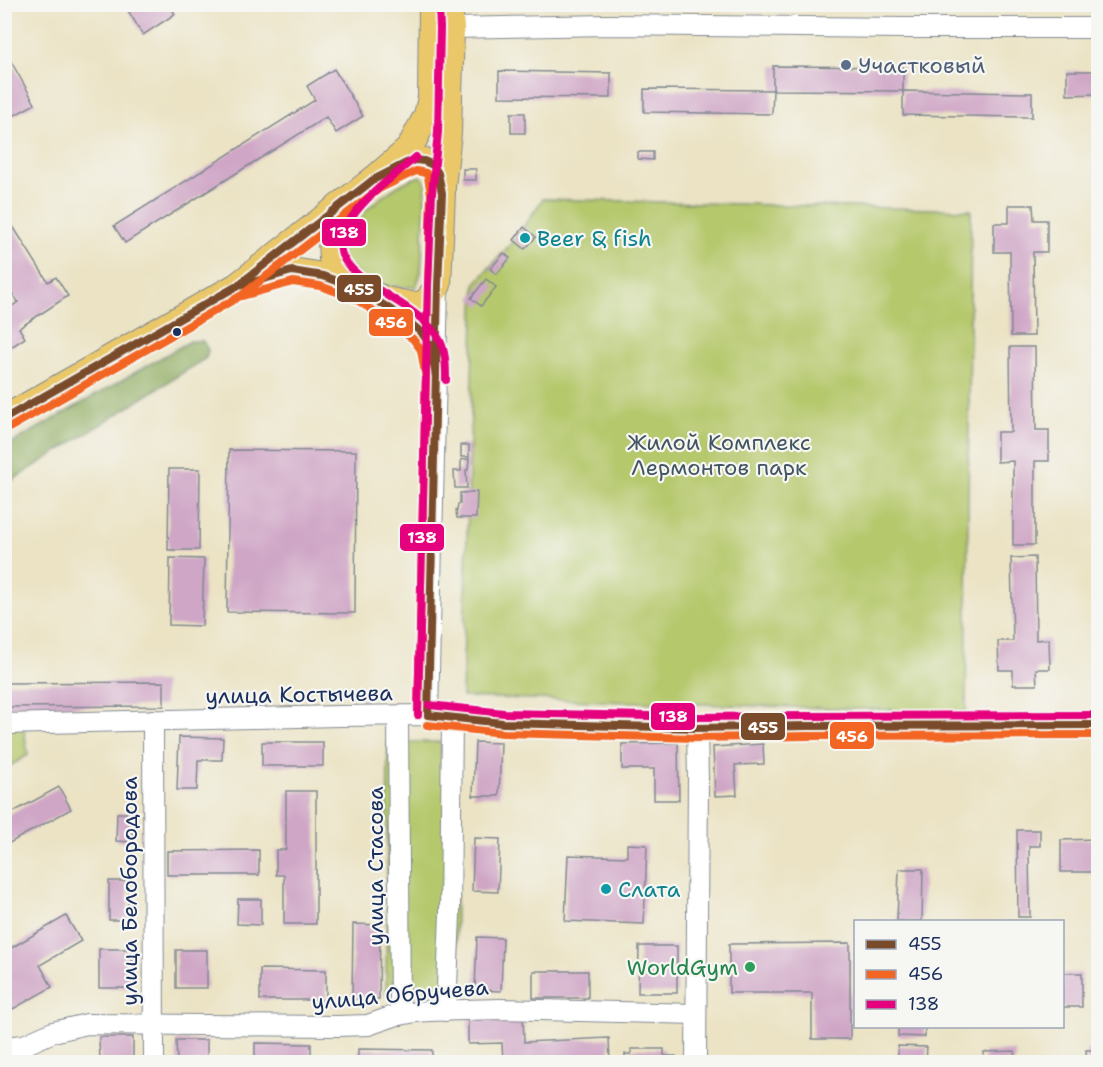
<svg xmlns="http://www.w3.org/2000/svg" width="1103" height="1067" viewBox="0 0 1103 1067" font-family="'Shantell Sans',sans-serif">
<style>
.green{fill:#b5c86c;stroke:#687c65;stroke-width:1.5}
.forest{fill:#90ac60;stroke:#566e5f;stroke-width:1.5}
.building{fill:#cfa6c6}
.lines{fill:none;stroke-linecap:round;stroke-linejoin:round}
.minor-casing{stroke:#838991;stroke-width:22}
.major-casing{stroke:#838991;stroke-width:28}
.minor{stroke:#fff;stroke-width:20}
.major{stroke:#eac769;stroke-width:26}
.bus-1-casing{stroke:#f6f6f2;stroke-width:12}
.bus-2-casing{stroke:#f6f6f2;stroke-width:12}
.bus-3-casing{stroke:#f6f6f2;stroke-width:12}
.bus-1{stroke:#7a4b2a;stroke-width:8}
.bus-2{stroke:#f26522;stroke-width:8}
.bus-3{stroke:#e5007d;stroke-width:8}
.service-dot{fill:#5c6f8a;stroke:#f6f6f2;stroke-width:2}
.culture-dot{fill:#0f9aa8;stroke:#f6f6f2;stroke-width:2}
.bus-dot{fill:#1b2f5e;stroke:#f6f6f2;stroke-width:2}
.leisure-dot{fill:#2e9e5b;stroke:#f6f6f2;stroke-width:2}
.labels{text-anchor:middle;stroke-width:4.5;stroke-linejoin:round;paint-order:stroke}
.service-label{font-size:22px;fill:#4e5e75;stroke:#f6f6f2;text-anchor:start}
.culture-label{font-size:22px;fill:#0d838f;stroke:#f6f6f2;text-anchor:start}
.park-label{font-size:22px;fill:#425562;stroke:#f6f6f2}
.street-label{font-size:22px;fill:#1b2f5e;stroke:#f6f6f2}
.leisure-label{font-size:22px;fill:#27864d;stroke:#f6f6f2;text-anchor:end}
.line-badge{stroke:#f6f6f2;stroke-width:2}
.badge-label{font-size:16px;text-anchor:middle;font-weight:bold;fill:#fff}
</style>
<rect width="100%" height="100%" fill="#f6f6f2"/>
<filter id="ink" filterUnits="userSpaceOnUse"><feTurbulence type="fractalNoise" baseFrequency=".0167" numOctaves="2"/><feDisplacementMap in="SourceGraphic" scale="12" xChannelSelector="R" yChannelSelector="G"/><feConvolveMatrix kernelMatrix="1 2 1 2 8 2 1 2 1" color-interpolation-filters="sRGB"/></filter>
<filter id="wash" filterUnits="userSpaceOnUse"><feTurbulence type="fractalNoise" baseFrequency=".008" numOctaves="4" result="noise"/><feDisplacementMap in="SourceGraphic" scale="24" xChannelSelector="R" yChannelSelector="G"/><feGaussianBlur stdDeviation="1.35" result="paint"/><feColorMatrix in="noise" values="0 0 0 0 0 0 0 0 0 0 0 0 0 0 0 0 0 1.4 0 .05"/><feComposite in="paint" operator="in"/></filter>
<g filter="url(#wash)">
<rect width="100%" height="100%" fill="#ebe3c4"/>
<g class="green">
<path d="M421,176L426,184L421,272L416,287L371,286L341,259L348,225C371,206 393,184 421,176Z"/>
<polygon points="543,199 971,210 966,712 462,697 475,284 514,240"/>
<polygon points="4,724 23,724 28,755 5,769"/>
<polygon points="388,742 455,742 456,993 386,994"/>
</g>
<polygon class="forest" points="190,341 203,341 208,350 206,358 5,485 5,447"/>
<g id="blocks">
<g class="building">
<polygon points="124,4 169,4 175,14 143,35"/>
<polygon points="4,49 35,104 4,121"/>
<polygon points="773,66 903,67 903,91 773,90"/>
<polygon points="334,69 363,116 336,133 326,117 125,243 114,226 315,100 307,86"/>
<polygon points="499,71 611,73 611,98 499,97"/>
<polygon points="1067,71 1098,71 1098,94 1067,95"/>
<polygon points="644,89 773,90 772,114 644,112"/>
<polygon points="903,91 1032,93 1032,117 903,115"/>
<rect x="511" y="113" width="14" height="20"/>
<polygon points="638,152 653,152 653,160 638,159"/>
<rect x="463" y="169" width="13" height="11"/>
<polygon points="1009,205 1033,205 1034,220 1047,220 1047,252 1033,252 1034,336 1011,336 1010,252 994,252 994,223 1009,223"/>
<polygon points="4,212 48,282 56,277 68,296 19,328 25,338 5,351 5,311 18,302 4,280"/>
<polygon points="524,227 536,237 525,249 514,240"/>
<polygon points="504,253 510,258 497,274 490,269"/>
<polygon points="486,279 496,287 481,306 471,298"/>
<polygon points="1010,347 1035,347 1036,430 1049,430 1049,461 1035,461 1035,545 1013,545 1013,461 997,462 997,432 1011,432"/>
<rect x="461" y="445" width="8" height="12"/>
<polygon points="229,450 356,451 355,613 227,612"/>
<polygon points="469,459 468,470 466,470 467,488 455,488 454,471 461,471 461,460"/>
<polygon points="169,469 200,469 199,550 168,550"/>
<polygon points="477,492 476,518 457,518 456,511 457,511 458,504 460,504 460,493"/>
<polygon points="1035,557 1036,640 1049,639 1050,669 1036,669 1037,685 1013,685 1013,670 999,670 998,641 1013,641 1011,558"/>
<polygon points="170,558 204,559 202,626 169,625"/>
<polygon points="164,682 164,706 4,707 4,683"/>
<polygon points="179,737 223,738 222,760 198,760 197,790 177,790"/>
<rect x="262" y="742" width="61" height="24"/>
<polygon points="475,742 501,743 499,796 473,796"/>
<polygon points="678,743 679,800 654,800 654,769 622,769 622,744"/>
<polygon points="763,744 764,764 735,765 737,795 715,796 713,747"/>
<polygon points="59,787 71,809 4,846 4,817"/>
<polygon points="286,791 316,791 316,924 284,924 284,875 276,875 276,850 286,850"/>
<polygon points="117,813 133,813 132,842 116,841"/>
<polygon points="1017,830 1040,830 1040,846 1029,846 1030,917 1018,917"/>
<polygon points="474,838 500,839 498,892 472,891"/>
<polygon points="1098,839 1098,872 1061,872 1061,840"/>
<polygon points="627,844 647,845 644,924 565,921 568,855 627,857"/>
<polygon points="259,850 259,875 167,875 167,851"/>
<polygon points="899,869 923,869 922,921 897,921"/>
<rect x="109" y="881" width="19" height="39"/>
<polygon points="238,899 261,899 261,925 237,924"/>
<polygon points="66,916 81,941 40,965 52,987 13,1009 4,993 4,952"/>
<polygon points="353,924 380,925 379,999 352,999"/>
<polygon points="477,937 503,938 501,991 475,990"/>
<polygon points="850,943 850,1039 812,1039 812,993 729,993 729,944"/>
<polygon points="639,946 677,946 677,993 638,993"/>
<rect x="99" y="949" width="33" height="39"/>
<rect x="176" y="950" width="31" height="38"/>
<polygon points="260,969 326,970 326,1000 260,1000"/>
<rect x="533" y="971" width="55" height="27"/>
<rect x="1062" y="973" width="20" height="34"/>
<polygon points="523,1014 524,1042 609,1038 610,1062 503,1062 502,1043 468,1044 468,1016"/>
<polygon points="898,1026 925,1026 925,1037 898,1036"/>
<polygon points="99,1037 133,1037 133,1062 100,1062"/>
<polygon points="176,1040 207,1040 207,1062 177,1062"/>
<polygon points="255,1043 311,1044 311,1062 255,1062"/>
<polygon points="898,1046 927,1047 926,1062 898,1062"/>
<polygon points="358,1049 432,1050 432,1062 358,1062"/>
<polygon points="631,1049 664,1049 664,1056 676,1056 676,1062 613,1062 613,1059 625,1059 625,1054 631,1054"/>
<polygon points="1086,1050 1098,1050 1098,1062 1087,1062"/>
<polygon points="1015,1051 1015,1062 984,1062 984,1052"/>
</g>
</g>
</g>
<g filter="url(#ink)">
<use href="#blocks" fill-opacity="0" stroke="#838991" stroke-width="1.5"/>
<g class="lines">
<defs>
<g id="minor">
<polyline points="451,28 609,25 903,28 1098,28"/>
<path d="M379,302C396,313 419,325 430,344C432,348 433,353 433,358"/>
<polyline points="428,715 438,285"/>
<polyline points="398,717 400,1015"/>
<polyline points="153,720 154,1062"/>
<polyline points="4,724 338,716 428,715 503,723 606,725 697,728 807,726 1098,725"/>
<polyline points="446,1011 450,914 452,719"/>
<polyline points="4,1047 24,1045 53,1032 87,1024 338,1026 368,1025 394,1016 416,1012 429,1011 500,1009 696,1014"/>
<polyline points="696,1062 698,780 697,728"/>
</g>
<g id="major">
<polygon points="415,160 424,161 433,165 438,173 442,193 438,285 427,302 416,306 386,300 359,289 342,276 332,259 331,241 335,223 347,205 373,180 406,163"/>
<polyline points="442,187 448,133 451,28 449,4"/>
<polyline points="249,283 292,271 323,276 353,287"/>
<polyline points="4,419 237,286 373,180 409,149 427,115 431,98 432,4"/>
</g>
</defs>
<use href="#minor" class="minor-casing"/>
<use href="#major" class="major-casing"/>
<use href="#minor" class="minor"/>
<use href="#major" class="major"/>
<defs>
<g id="bus-1">
<polyline points="239,286 292,271 323,276 359,289 402,317 421,332 431,346 436,377"/>
<polyline points="4,419 237,286 373,180 406,163 415,160 424,161 433,165 438,173 442,193 438,285 428,715"/>
<polyline points="428,715 503,723 697,728 807,726 1098,725"/>
</g>
<g id="bus-2">
<polyline points="242,296 293,282 320,286 354,298 396,326 413,339 421,350 426,379"/>
<polyline points="9,428 242,295 379,189 416,171 426,173 428,177 431,194 428,285 418,715"/>
<polyline points="427,725 503,733 697,738 807,736 1098,735"/>
</g>
<g id="bus-3">
<path d="M416,157C394,176 369,193 352,217C346,226 339,240 341,251C345,275 396,298 414,313C424,320 433,329 439,339C446,351 446,367 446,380"/>
<polyline points="429,705 504,713 697,717 807,716 1098,715"/>
<polyline points="418,715 428,285 432,193 438,132 440,28 439,5"/>
</g>
</defs>
<use href="#bus-1" class="bus-1-casing"/>
<use href="#bus-2" class="bus-2-casing"/>
<use href="#bus-3" class="bus-3-casing"/>
<use href="#bus-1" class="bus-1"/>
<use href="#bus-2" class="bus-2"/>
<use href="#bus-3" class="bus-3"/>
</g>
</g>
<circle class="service-dot" cx="846" cy="65" r="6"/>
<g class="culture-dot">
<circle cx="525" cy="238" r="6"/>
<circle cx="606" cy="889" r="6"/>
</g>
<circle class="bus-dot" cx="177" cy="332" r="5"/>
<circle class="leisure-dot" cx="750" cy="967" r="6"/>
<g class="labels">
<g class="service-label">
<text x="858" y="73">Участковый</text>
</g>
<g class="culture-label">
<text x="537" y="246">Beer &amp; fish</text>
<text x="618" y="897">Слата</text>
</g>
<g class="park-label">
<text x="719" y="450">Жилой Комплекс<tspan x="719" dy="25">Лермонтов парк</tspan></text>
</g>
<g class="street-label">
<text transform="translate(299 694) rotate(-1)" y="8">улица Костычева</text>
<text transform="translate(375 866) rotate(-90)" y="8">улица Стасова</text>
<text transform="translate(129 891) rotate(-90)" y="8">улица Белобородова</text>
<text transform="translate(400 994) rotate(-5)" y="8">улица Обручева</text>
</g>
<g class="leisure-label">
<text x="738" y="975">WorldGym</text>
</g>
</g>
<g class="line-badge">
<rect x="321" y="218" width="46" height="29" rx="6" fill="#e5007d"/>
<rect x="336" y="274" width="46" height="29" rx="6" fill="#7a4b2a"/>
<rect x="368" y="308" width="46" height="29" rx="6" fill="#f26522"/>
<rect x="399" y="523" width="46" height="29" rx="6" fill="#e5007d"/>
<rect x="650" y="702" width="46" height="29" rx="6" fill="#e5007d"/>
<rect x="740" y="712" width="46" height="29" rx="6" fill="#7a4b2a"/>
<rect x="829" y="721" width="46" height="29" rx="6" fill="#f26522"/>
</g>
<g class="badge-label">
<text x="344" y="238">138</text>
<text x="359" y="295">455</text>
<text x="391" y="328">456</text>
<text x="422" y="543">138</text>
<text x="673" y="722">138</text>
<text x="763" y="733">455</text>
<text x="852" y="742">456</text>
</g>
<rect width="1103" height="1067" fill="none" stroke="#f6f6f2" stroke-width="24"/>
<rect x="854" y="920" width="210" height="108" fill="#f6f6f2" stroke="#9ea6b7" stroke-width="1.5"/>
<rect x="866" y="940" width="30" height="9" fill="#7a4b2a" stroke="#9ea6b7" stroke-width="1.5"/>
<text x="908" y="950" font-size="18" fill="#1b2f5e">455</text>
<rect x="866" y="970" width="30" height="9" fill="#f26522" stroke="#9ea6b7" stroke-width="1.5"/>
<text x="908" y="980" font-size="18" fill="#1b2f5e">456</text>
<rect x="866" y="1000" width="30" height="9" fill="#e5007d" stroke="#9ea6b7" stroke-width="1.5"/>
<text x="908" y="1010" font-size="18" fill="#1b2f5e">138</text>
</svg>
